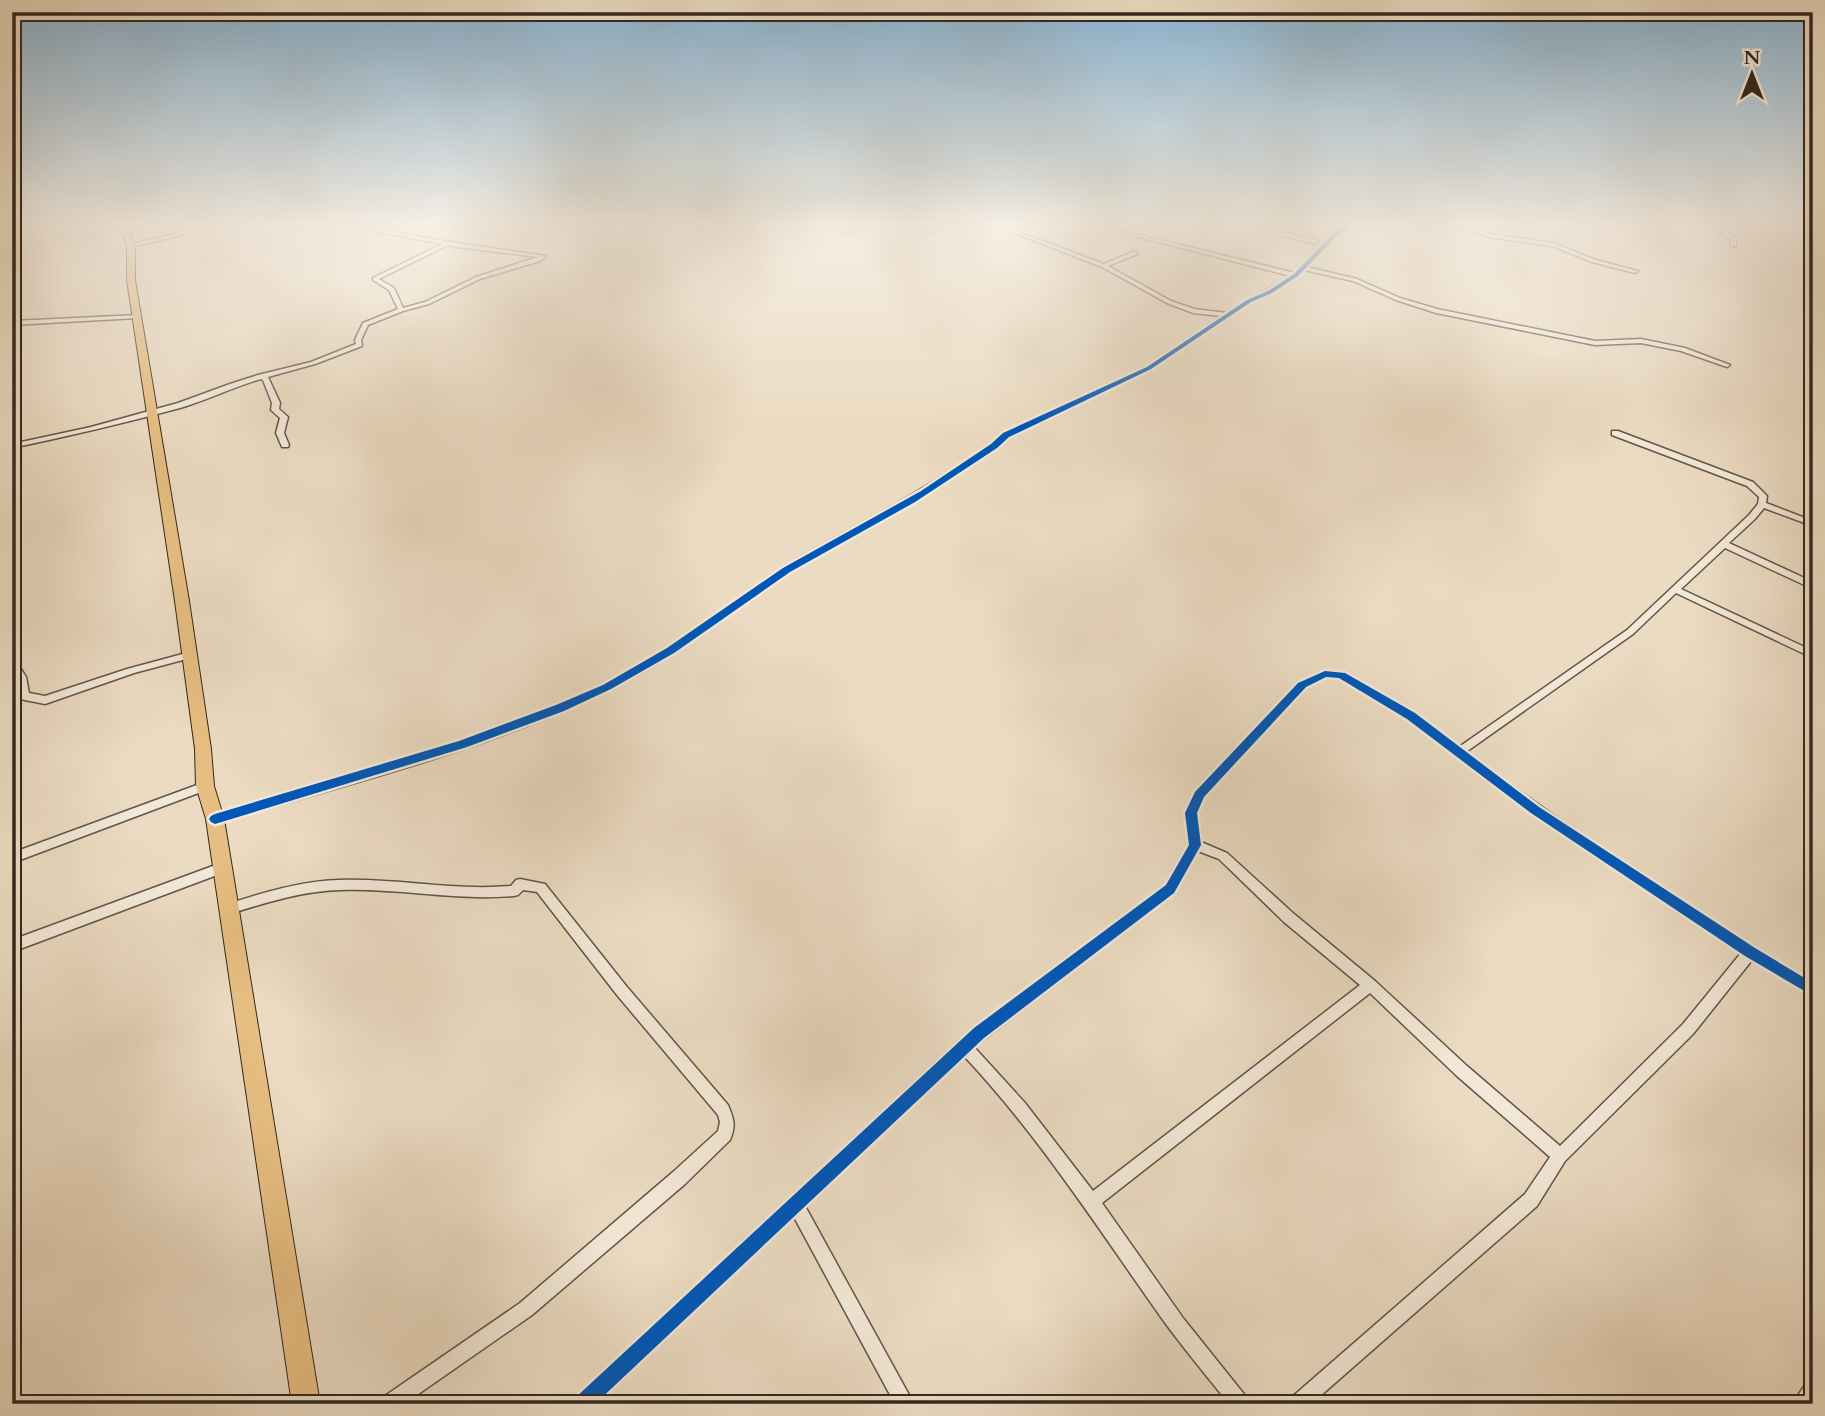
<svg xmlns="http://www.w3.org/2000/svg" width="1825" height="1416" viewBox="0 0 1825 1416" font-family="Cardo,serif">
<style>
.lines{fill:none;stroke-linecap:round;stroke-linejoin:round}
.minor-casing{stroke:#615548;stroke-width:3}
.primary-casing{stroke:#332820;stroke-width:2}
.minor{fill:#f2e8d7;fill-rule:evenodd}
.primary{fill:#e6be81;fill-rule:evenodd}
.cycleway-casing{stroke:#f2e8d7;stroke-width:5}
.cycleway{fill:#0057b8;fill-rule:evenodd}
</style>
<rect width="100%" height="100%" fill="#ebdbc2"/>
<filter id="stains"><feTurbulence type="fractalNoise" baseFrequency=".00286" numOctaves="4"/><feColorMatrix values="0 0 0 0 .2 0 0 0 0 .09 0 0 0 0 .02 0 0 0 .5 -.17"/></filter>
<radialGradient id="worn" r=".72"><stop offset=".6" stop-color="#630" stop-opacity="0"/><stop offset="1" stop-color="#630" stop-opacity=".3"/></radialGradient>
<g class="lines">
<defs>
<g id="minor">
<polygon points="199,225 206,225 178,236 131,247 128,245 175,234"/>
<path d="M342,225H354L456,243L546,256L540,261L480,279L429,304L403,311L368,325L361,340L362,346L315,364L268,377L280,403L279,409L288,417L284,433L289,445L288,447H282L276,433L280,418L271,410L272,403L263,380L261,379C233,387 207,400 180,408C124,423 69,436 12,448V444L91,427L178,403L230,384L258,375L311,362L356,344L355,340L363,323L398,309L389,290L373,280V278L442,244ZM448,245L456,247L538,257L476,277L425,302L403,308L394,288L379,279Z"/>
<polygon points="860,225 867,225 847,234 842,233"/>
<path d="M901,225C911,225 923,230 932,229C939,229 943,225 950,225L933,233Z"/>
<path d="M993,225H1000L1104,264L1133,252H1137V254L1108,266L1171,301L1194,309L1227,313C1248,299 1270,289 1291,276L1119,232V230L1295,273C1308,259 1334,225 1353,225L1336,237L1307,267L1357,279L1400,298L1437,309L1595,341L1641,339L1685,348L1730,365L1727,367L1681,351L1641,343L1595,345L1436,313L1396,300L1353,281L1304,270L1298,276L1272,293L1251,302L1151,369L1009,437C994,450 978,460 962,471C912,505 858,531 806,562C745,597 693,646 630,679C503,747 353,782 215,824L211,822L209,819L211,816C343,774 481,745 606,683C676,649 734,596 801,557C853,527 906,501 956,467C973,456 989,447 1003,433L1147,367L1222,316L1193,313L1167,303L1102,267Z"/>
<polygon points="1243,225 1252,225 1309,239 1295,225 1300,225 1318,242 1315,244"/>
<polygon points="1453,225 1461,225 1490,234 1553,243 1596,260 1638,271 1635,273 1592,262 1552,246 1489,237"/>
<path d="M1689,225C1706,225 1722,227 1736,238V246L1731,247L1730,239L1721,232Z"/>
<polygon points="139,315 140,316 137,318 12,325 12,321"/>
<path d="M1612,431H1618L1753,482L1767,496L1766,503L1813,521V526L1764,508L1755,519L1729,543L1813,582V589L1725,548L1681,589L1813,651V658L1676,593L1633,634L1466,752C1577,835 1694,912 1813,983V996L1752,960L1693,1034L1565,1161L1537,1206L1311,1404H1288L1291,1398L1525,1194L1550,1157L1457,1076L1370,993L1102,1203L1183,1318L1247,1398L1250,1404H1229C1207,1376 1184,1349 1163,1320C1099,1230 1040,1137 964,1056L805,1206L914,1404H895L794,1217L595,1404H572L575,1398L959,1041L1166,885L1189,845L1185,813L1195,792L1298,683L1325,671L1345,673L1415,713L1459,747L1627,630L1749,515L1758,504L1759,497L1747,486L1612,435ZM1326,677L1339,678L1407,719L1531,813L1741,953L1683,1024L1560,1146L1467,1066L1375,981L1294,914L1227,853L1201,842L1197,813L1204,797L1306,687ZM1198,851L1219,859L1284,922L1360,985L1093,1191L1025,1103L974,1047L1174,893Z"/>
<path d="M190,652L194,653L195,655L194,657L134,673L45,704L20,699C16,687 12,671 12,660L16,661L26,677L29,693L45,696L127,669Z"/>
<polygon points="205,782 209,783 211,786 209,789 12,863 12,853"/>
<polygon points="221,863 225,864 227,868 225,872 12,952 12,940"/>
<path d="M520,879L545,884L627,987L728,1105C734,1119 736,1126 730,1140L685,1184L532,1315L404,1404H379L382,1398L520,1303L673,1172L718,1131L720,1122L718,1115L617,995L537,892L523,890L518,895L514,896C456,901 399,888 340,890C302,891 265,903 229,914L225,913L223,909L225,905C261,893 301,881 339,880C397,878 453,891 511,886L516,880Z"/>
<polygon points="1813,1379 1812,1404 1792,1404 1807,1382"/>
</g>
<polygon id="primary" points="118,225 126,225 135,245 135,280 189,601 211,749 214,786 224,819 320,1404 292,1404 206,819 196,786 195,749 175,601 127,280 127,245"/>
</defs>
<use href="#minor" class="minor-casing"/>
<use href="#primary" class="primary-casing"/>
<use href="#minor" class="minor"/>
<use href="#primary" class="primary"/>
<defs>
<g id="cycleway">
<polygon points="1347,225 1353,225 1336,237 1298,276 1272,293 1251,302 1151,369 1009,437 997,448 915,502 790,572 674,653 611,689 564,711 467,747 215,824 211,822 209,819 211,816 215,814 459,741 556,705 603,685 667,648 783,568 921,491 991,444 1003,433 1147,367 1247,300 1268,291 1294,274 1332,235"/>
<polygon points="1325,671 1345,673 1415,713 1539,807 1755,948 1813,983 1813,996 1745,956 1531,813 1407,719 1339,678 1326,677 1306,687 1204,797 1197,813 1201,845 1174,893 984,1038 595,1404 572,1404 575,1398 974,1028 1166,885 1189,845 1185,813 1195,792 1298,683"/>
</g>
</defs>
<use href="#cycleway" class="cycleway-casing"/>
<use href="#cycleway" class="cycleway"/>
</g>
<linearGradient id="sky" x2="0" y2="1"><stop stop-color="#89b6d6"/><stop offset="0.53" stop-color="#f6efe4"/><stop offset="1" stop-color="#f6efe4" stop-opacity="0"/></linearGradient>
<rect width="1825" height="423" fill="url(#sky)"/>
<rect width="1825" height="1416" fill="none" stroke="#ebdbc2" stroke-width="42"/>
<rect x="14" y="14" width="1797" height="1388" fill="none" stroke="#332820" stroke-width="3.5"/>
<rect x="21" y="21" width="1783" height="1374" fill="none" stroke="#332820" stroke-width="2"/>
<g transform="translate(1752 74)" stroke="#f2e8d7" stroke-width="5" paint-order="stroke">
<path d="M0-5L12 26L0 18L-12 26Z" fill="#332820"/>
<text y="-10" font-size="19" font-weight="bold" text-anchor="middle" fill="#332820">N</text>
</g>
<rect width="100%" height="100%" filter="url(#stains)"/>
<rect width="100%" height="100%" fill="url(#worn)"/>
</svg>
